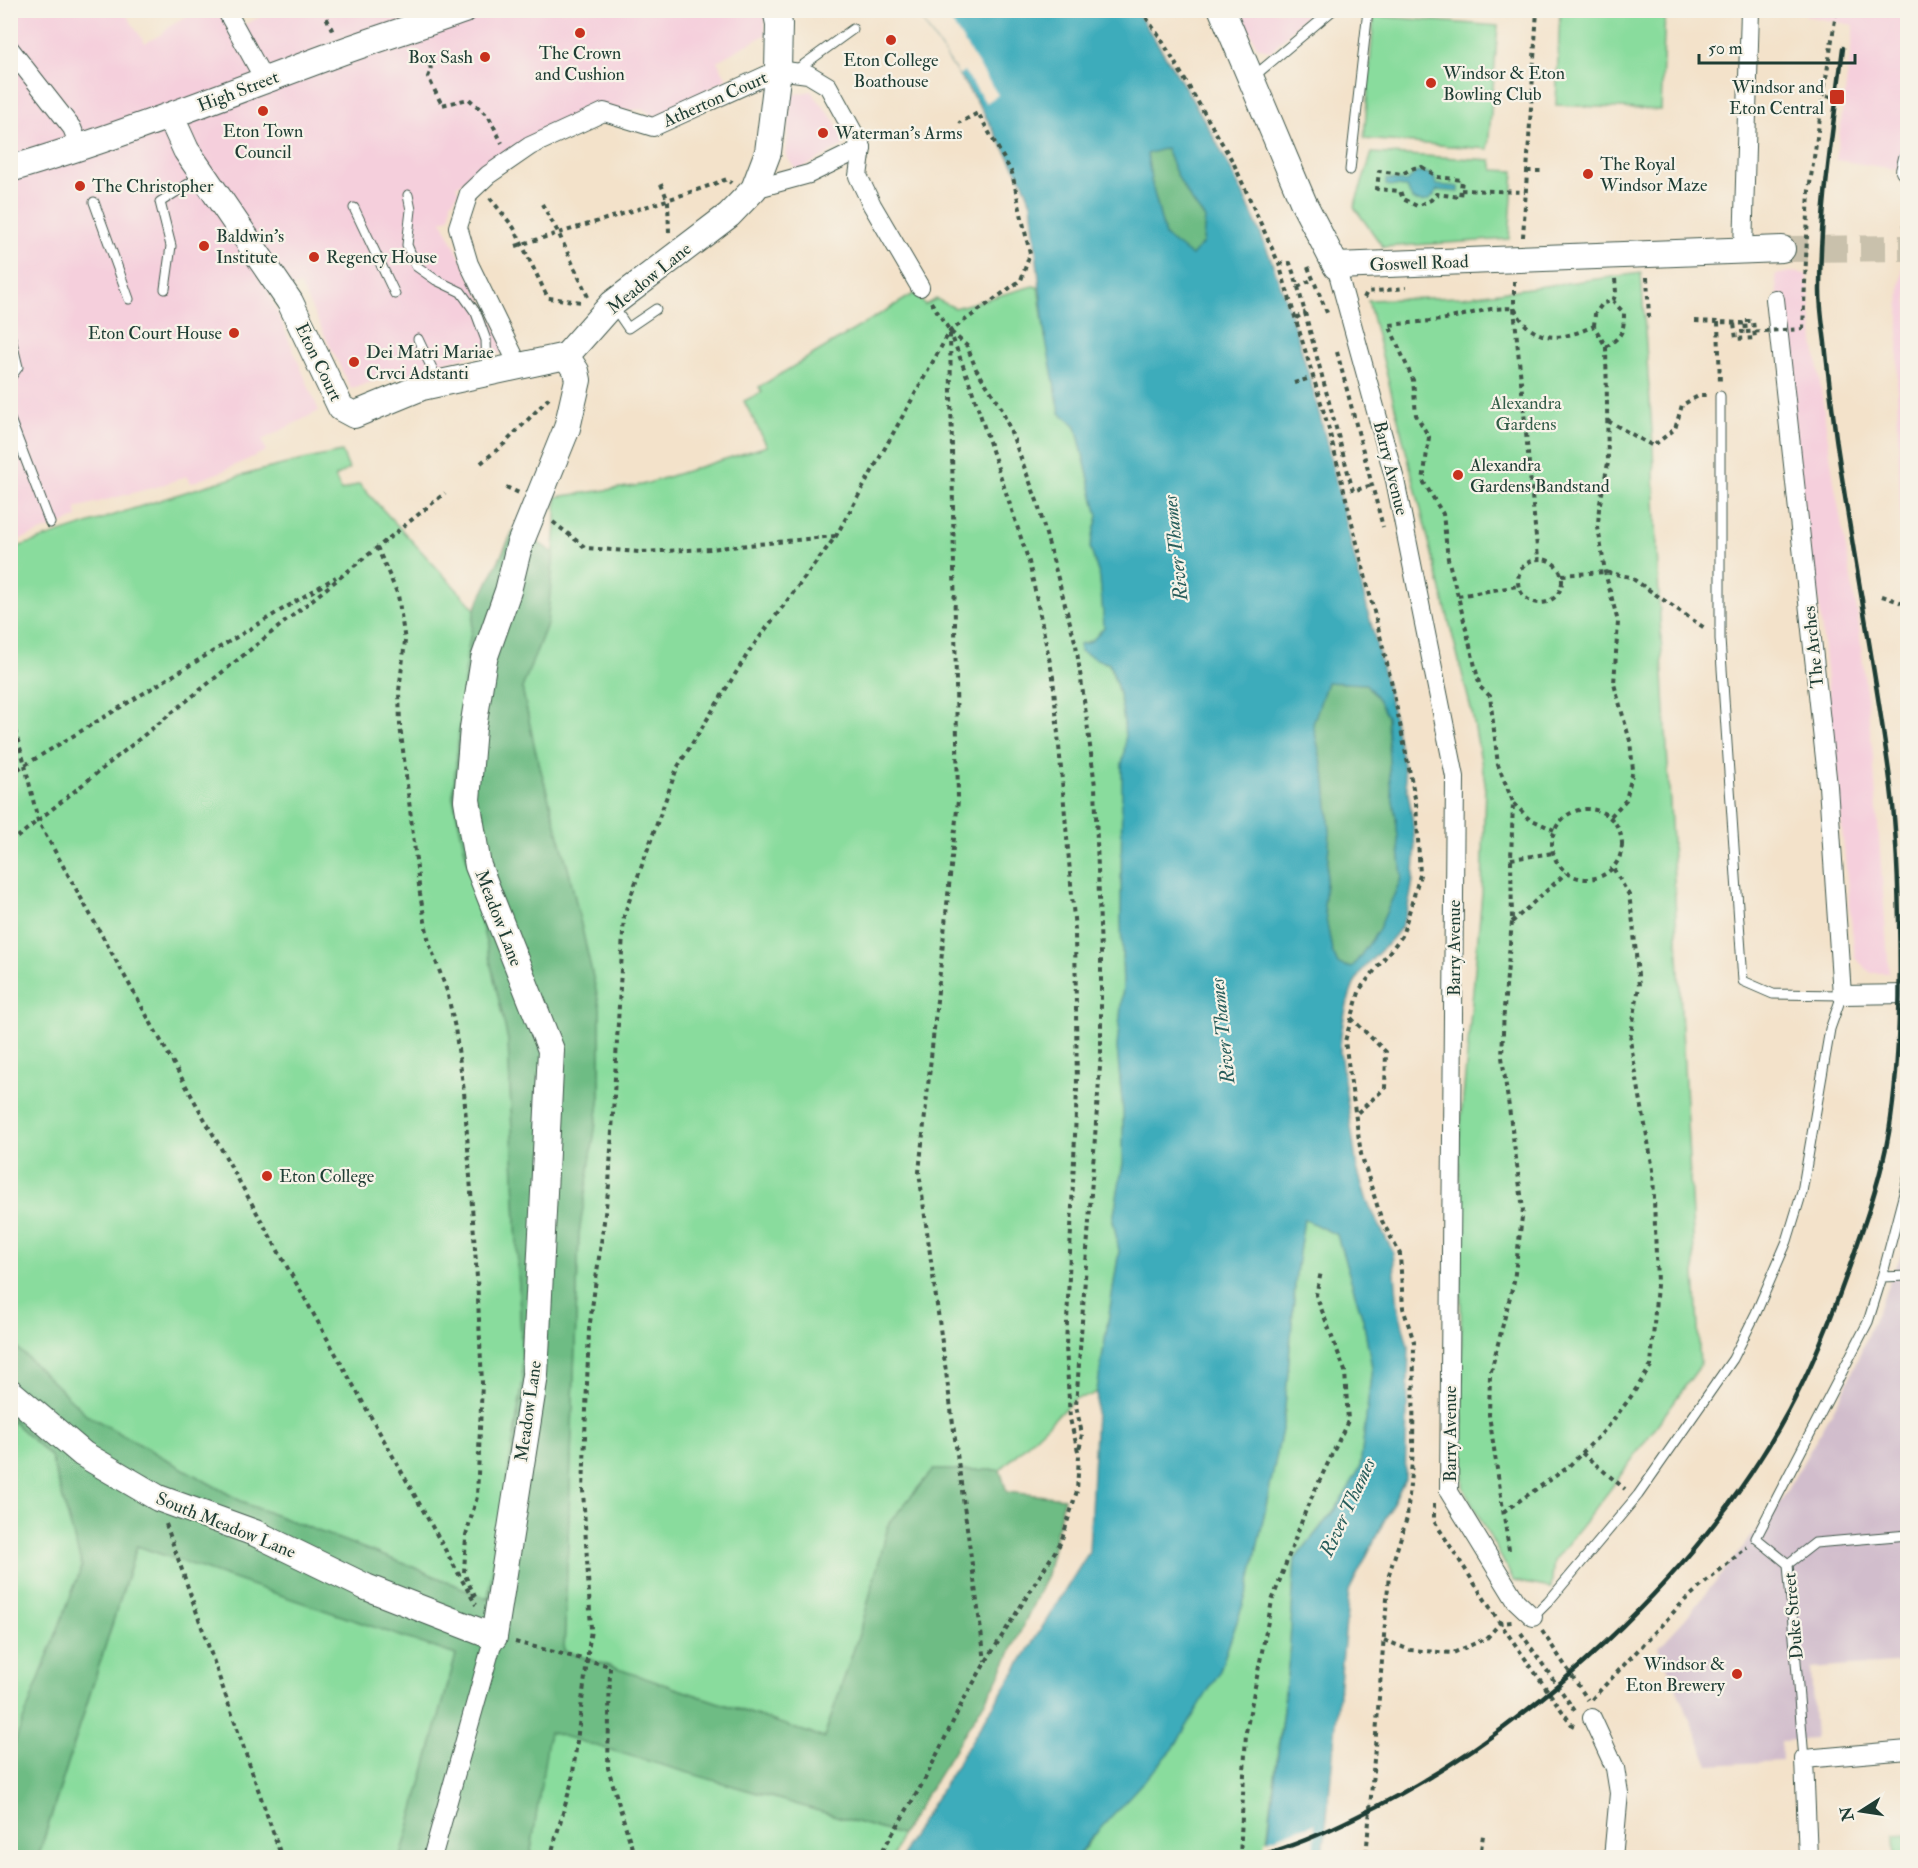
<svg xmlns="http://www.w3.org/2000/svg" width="1918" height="1868" viewBox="0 0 1918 1868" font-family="'IM FELL Double Pica',serif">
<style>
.built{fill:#f5cfdc}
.industrial{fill:#d1bdcc}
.green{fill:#89dc9d;stroke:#548c68;stroke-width:1.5}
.forest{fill:#6ebc84;stroke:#467c5c;stroke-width:1.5}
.water{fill:#3dacbb;stroke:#2e7478;stroke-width:1.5;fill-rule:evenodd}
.pier{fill:#f3e2ca}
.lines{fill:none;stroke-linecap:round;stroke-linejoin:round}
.secondary-tunnel{stroke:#c9c1ac;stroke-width:26;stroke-dasharray:26 13;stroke-linecap:butt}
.lane-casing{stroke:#3f564a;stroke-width:11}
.street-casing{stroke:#3f564a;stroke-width:20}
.secondary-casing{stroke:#3f564a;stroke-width:28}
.path{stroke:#3f564a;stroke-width:4;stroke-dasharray:4.5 4.5;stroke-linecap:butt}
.lane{stroke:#fff;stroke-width:9}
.street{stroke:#fff;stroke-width:18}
.secondary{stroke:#fff;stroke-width:26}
.rail{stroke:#1f3d34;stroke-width:4.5}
.path-bridge{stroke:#3f564a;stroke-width:4;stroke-dasharray:4.5 4.5;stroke-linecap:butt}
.poi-dot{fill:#c8321e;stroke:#f7f3e8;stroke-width:2}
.labels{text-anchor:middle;stroke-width:4.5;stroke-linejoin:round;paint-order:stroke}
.poi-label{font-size:18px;fill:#1f3d34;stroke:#f7f3e8;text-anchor:start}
.street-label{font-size:18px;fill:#1f3d34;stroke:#f7f3e8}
.park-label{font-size:18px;fill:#345d49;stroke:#f7f3e8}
.water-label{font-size:20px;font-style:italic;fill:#285e5c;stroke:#f7f3e8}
</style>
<rect width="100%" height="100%" fill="#f7f3e8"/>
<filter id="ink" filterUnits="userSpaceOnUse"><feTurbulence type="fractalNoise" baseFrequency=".0167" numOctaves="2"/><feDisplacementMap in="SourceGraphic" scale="12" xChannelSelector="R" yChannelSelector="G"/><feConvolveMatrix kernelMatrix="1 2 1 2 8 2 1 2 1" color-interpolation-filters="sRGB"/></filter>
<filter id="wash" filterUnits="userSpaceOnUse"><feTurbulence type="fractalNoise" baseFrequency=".008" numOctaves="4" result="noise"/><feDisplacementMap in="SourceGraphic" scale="24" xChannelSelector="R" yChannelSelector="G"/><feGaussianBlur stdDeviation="1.35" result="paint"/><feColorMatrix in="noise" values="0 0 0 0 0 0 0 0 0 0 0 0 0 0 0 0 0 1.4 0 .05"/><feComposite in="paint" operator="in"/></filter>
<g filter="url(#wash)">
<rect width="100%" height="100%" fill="#f3e2ca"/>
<g class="built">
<polygon points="275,10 765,11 765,35 717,61 727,79 658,120 643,109 588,114 523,142 456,186 459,192 451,203 450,217 442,221 508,352 469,356 443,363 410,379 406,374 398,373 351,389 300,285 270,295 319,411 262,440 266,451 223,471 191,483 187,476 159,486 76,508 77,518 11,543 11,11 124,11 145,43 162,34 169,27 194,11 221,11 233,30"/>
<polygon points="1241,11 1310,11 1271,51 1257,47"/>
<polygon points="1806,11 1907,11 1907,171 1836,160 1854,25 1805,16"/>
<polygon points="811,91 834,120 845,141 844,145 797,171 786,156 791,95"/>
<polygon points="1907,265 1908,265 1907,639 1900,503 1897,388 1900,285 1903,266"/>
<polygon points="1790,272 1807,274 1814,341 1834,481 1858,617 1873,755 1889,973 1871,973 1855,958 1820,611 1807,535 1775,275"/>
</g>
<polygon class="industrial" points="1907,1216 1907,1662 1811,1669 1815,1739 1781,1741 1782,1761 1709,1765 1659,1647 1685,1619 1782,1499 1844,1391 1901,1255"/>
<g class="green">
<polygon points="1560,11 1665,11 1661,110 1556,105"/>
<polygon points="1374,16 1498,26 1488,149 1364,139"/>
<polygon points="1372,153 1491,160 1493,170 1514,171 1509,239 1383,247 1354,207"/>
<polygon points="1641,273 1653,446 1659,599 1700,1366 1609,1491 1554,1561 1551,1588 1514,1581 1463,1487 1459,1141 1482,893 1485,782 1472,713 1368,300 1462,297"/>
<path d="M1033,286L1038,287L1045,336L1076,426L1098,516L1090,547L1100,578L1104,627L1093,640L1079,644L1080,651L1093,655L1105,663H1108C1120,689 1130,735 1122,764L1121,916L1123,987L1117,1047L1123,1112V1163L1113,1220L1119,1250L1097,1391L1091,1396L1076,1398L1000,1470H933L889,1523L862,1625L824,1738L564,1651L579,1234L600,1096V1008L569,872L535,749L522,688L547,624L556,526V497L642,485L767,446L744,401L762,392L759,387L915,293L925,305L936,299L955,308Z"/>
<path d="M342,452L349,469L335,477L341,491L359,484L475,609L467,655L453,797L508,1040L523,1381L488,1599L413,1567L246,1504L87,1415L11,1342V549C120,514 229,473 342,452Z"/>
<polygon points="1304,1219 1337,1235 1363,1319 1372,1367 1360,1468 1340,1503 1295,1559 1289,1658 1265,1857 1077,1858 1219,1673 1249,1587 1284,1420 1296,1273"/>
<polygon points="11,1420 51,1457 82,1566 11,1755"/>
<polygon points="137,1546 456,1655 401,1857 38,1858"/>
<polygon points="548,1731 901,1835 893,1857 530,1858"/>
<polygon points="1907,1834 1907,1857 1895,1857 1894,1835"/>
</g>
<g class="forest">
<path d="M1166,148C1175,174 1187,197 1205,218L1203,243L1192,257L1165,236L1151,180L1147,153Z"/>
<polygon points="515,527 554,553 547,624 522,688 535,749 569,872 600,1008 600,1096 579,1234 564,1651 824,1738 862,1625 889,1523 933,1470 1000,1470 1007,1492 1064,1498 1047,1575 996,1683 901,1835 549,1732 530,1857 401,1857 456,1655 137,1546 38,1857 11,1857 10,1755 82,1566 51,1457 11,1419 11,1342 87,1415 246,1504 413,1567 488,1599 523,1381 508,1040 453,797 467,655 475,609"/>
<polygon points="1327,682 1366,684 1376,696 1387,717 1390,782 1396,818 1402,877 1378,931 1352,968 1338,964 1332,951 1324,907 1330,832 1326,782 1313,724"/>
</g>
<g class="water">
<path d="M916,11H1136C1189,90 1238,172 1272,262C1313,370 1336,484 1364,596C1379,654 1394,712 1404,771C1409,799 1415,826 1415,854C1415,873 1409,915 1399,930C1388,946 1372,957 1361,972C1348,990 1340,1030 1340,1052L1357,1168L1367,1201L1393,1252L1398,1307L1409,1350L1405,1479L1349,1591L1323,1857H1266L1289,1658L1295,1559L1340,1503L1360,1468L1372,1367L1363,1319L1337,1235L1304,1219L1296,1273L1284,1420L1249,1587L1219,1673L1173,1749L1087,1843L1077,1857L903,1858L906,1846L1089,1552L1097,1391L1119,1251L1113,1220L1123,1163V1112L1117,1047L1123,987L1121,916L1122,764C1130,735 1120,689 1109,663C1101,663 1088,654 1080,651L1079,644C1092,644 1097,636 1104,627L1100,578L1090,547L1098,516L1076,426L1060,413L1045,336L1031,203L1023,182L979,105ZM1166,148C1175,174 1187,197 1205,218L1203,243L1192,256L1165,236L1151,180L1147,154ZM1327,682L1366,684L1376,696L1387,717L1390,782L1396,818L1402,877L1378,931L1352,968L1338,964L1332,951L1324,907L1330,832L1326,782L1313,724Z"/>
<path d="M1424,172L1433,176L1437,185L1459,187V192L1437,190C1432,201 1423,205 1412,199L1406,187L1386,185V179L1407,182L1415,173Z"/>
</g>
<g class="pier">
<polygon points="916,11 944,11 998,95 986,103 964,71 959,75"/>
<polygon points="1315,1823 1314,1857 1263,1858 1265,1841"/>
</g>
</g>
<g filter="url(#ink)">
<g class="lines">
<polyline class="secondary-tunnel" points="1782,249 1908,248"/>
<defs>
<g id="lane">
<polyline points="795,71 853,29"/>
<polyline points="1253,77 1333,10"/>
<polyline points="1350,170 1368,10"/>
<polyline points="408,195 411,210 407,245 416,266 436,280 461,292 476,313 486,340 487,370"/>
<polyline points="94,202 129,299"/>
<polyline points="354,208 395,294"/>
<polyline points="165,289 171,246 160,202 201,176"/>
<polyline points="613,306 628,328 656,309"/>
<polyline points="10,334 18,367 10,378"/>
<polyline points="418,339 438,381"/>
<polyline points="10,419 50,523"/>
<polyline points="1882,1277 1908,1178"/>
<polyline points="1788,1564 1756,1538 1868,1322 1882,1277 1908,1276"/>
<polyline points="1533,1617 1548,1602 1638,1495 1733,1359 1756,1313 1787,1241 1802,1192 1830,1029 1842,995 1773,994 1743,981 1720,639 1720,396"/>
<polyline points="1804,1759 1788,1564 1815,1543 1908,1535"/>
</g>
<g id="street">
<polyline points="226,10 265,81"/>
<polyline points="10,49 72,128 80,148"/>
<polyline points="862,148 858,176 872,205 920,287"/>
<polyline points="1905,171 1908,158"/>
<polyline points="754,189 809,174 862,148"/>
<polyline points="1743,250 1750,10"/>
<polyline points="1336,266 1395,480 1455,777 1449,1492 1516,1601 1533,1617"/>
<polyline points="1775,299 1828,786 1842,995 1908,994"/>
<polyline points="516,367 513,354 469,264 458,227 469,193 488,175 530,146 604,112 653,127 778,70 808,74 828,86 862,148"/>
<polyline points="1592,1718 1615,1768 1619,1793 1613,1858"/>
<polyline points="432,1858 494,1637"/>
<polyline points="1808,1858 1804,1759 1908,1750"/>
</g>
<g id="secondary">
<polyline points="1222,10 1304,204 1336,266 1782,249"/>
<polyline points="171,117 186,150 290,302 341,408 354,415 422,387 566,356"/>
<path d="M10,169C122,136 229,93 338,53C379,38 422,25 464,10"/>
<polyline points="566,356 612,304 729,215 754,189 768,152 778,70 779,24 776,10"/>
<polyline points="10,1392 83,1454 158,1498 255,1533 366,1587 494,1637 535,1375 551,1050 478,866 467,800 473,728 484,659 508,591 519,546 567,428 578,380 576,371 566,356"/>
</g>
</defs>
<use href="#lane" class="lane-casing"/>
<use href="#street" class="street-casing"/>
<use href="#secondary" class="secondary-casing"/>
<g class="path">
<polyline points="323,10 333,32"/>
<polyline points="1141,10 1161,39 1233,162 1279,264 1328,426 1391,680 1416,803 1420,875 1402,936 1360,989 1345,1041 1361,1154 1382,1221 1400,1254 1403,1308 1414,1342 1413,1451 1407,1518 1389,1574 1366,1858"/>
<polyline points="1459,10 1537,11"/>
<polyline points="430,65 431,70 428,77 442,105 469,99 489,117 502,143"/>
<polyline points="1827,96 1831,97"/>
<polygon points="1422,167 1438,177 1462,180 1460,197 1436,194 1431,200 1417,206 1403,199 1400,191 1377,189 1379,171 1402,174 1414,168"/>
<polyline points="1527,171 1544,171"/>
<polyline points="661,184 668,201 669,233"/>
<polyline points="1461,190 1525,192"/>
<polyline points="490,198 514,228 548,298 583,302"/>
<polyline points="542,204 558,232 588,297"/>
<polyline points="1902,227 1908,226"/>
<polyline points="1523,237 1537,10"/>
<path d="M516,246C587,224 658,205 727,179L731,183"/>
<polyline points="1279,264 1290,263 1298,287 1353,491 1372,485"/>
<polyline points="1308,267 1328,315"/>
<polyline points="1647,277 1649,318"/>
<polyline points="1514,281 1514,308 1538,558"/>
<polyline points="1298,287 1313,279"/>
<polyline points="1364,298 1367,292 1406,288"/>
<polyline points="931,302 950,331 967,346 976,369 1000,405 1011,432 1037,501 1076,645 1086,714 1095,786 1101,953 1101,1052 1076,1406 1082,1434 1079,1452"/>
<polyline points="1296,318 1306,312"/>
<polyline points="1695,321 1742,323 1742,332 1746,332 1745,321 1753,321 1755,338 1736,339 1734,323"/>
<polyline points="1718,322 1720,384"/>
<polyline points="1594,326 1595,314 1603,303 1613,301 1616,293 1615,278"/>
<polyline points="1803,329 1809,190 1836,13"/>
<polyline points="950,334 958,800 919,1172 985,1661"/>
<path d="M1606,347C1622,336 1624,332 1624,313L1613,301"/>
<polyline points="1337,352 1383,527"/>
<polyline points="1294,383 1314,377"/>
<polyline points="1608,421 1653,446 1675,429 1682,405 1700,395 1706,395"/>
<polyline points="481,463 504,444 550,397"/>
<polyline points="506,487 519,493"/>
<polyline points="553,522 586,548 639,552 710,549 835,536"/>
<polyline points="377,547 398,595 405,641 399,691 400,725 420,894 429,943 447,991 455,1028 464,1091 477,1278 482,1383 477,1497 466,1535 464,1573 476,1599"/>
<circle cx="1540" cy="581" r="22"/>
<polyline points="1562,575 1605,572 1630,577 1706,629"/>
<polyline points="1458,596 1518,586"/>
<polyline points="1882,596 1908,605"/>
<polyline points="10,713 25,765 38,821 476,1605"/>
<polyline points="10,774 336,577"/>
<polyline points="1514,803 1528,818 1554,830"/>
<circle cx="1587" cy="844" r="35"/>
<polyline points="10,843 445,493"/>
<polyline points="1511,859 1553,853"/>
<polyline points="1512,922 1566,873"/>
<polyline points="1351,1018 1386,1052 1385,1088 1356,1114"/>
<polyline points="1582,1453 1625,1489"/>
<polyline points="1434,1504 1434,1521 1500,1623 1572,1725 1576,1727"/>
<polyline points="1503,1512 1567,1468 1607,1428 1630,1398 1651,1366 1657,1284 1653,1170 1630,1040 1639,986 1633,923 1629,895 1613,868"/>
<polyline points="166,1524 282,1858"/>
<path d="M1509,1550L1489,1415L1490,1375L1514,1281L1523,1209L1502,1057L1504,1008L1512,922L1511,859L1513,802L1498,765L1490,696L1480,687L1458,596L1448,559L1443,514L1423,481L1429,437L1416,415L1413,380L1389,325L1441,320L1491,309L1514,308C1518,315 1523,323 1529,328C1549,344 1573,335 1594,326L1606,347L1608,463L1599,508L1598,527L1605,572L1618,622L1614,684L1630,741L1633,770L1626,800L1610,817"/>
<polyline points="1542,1631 1588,1700"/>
<polyline points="1521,1633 1575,1711"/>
<polyline points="1384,1640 1410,1650 1453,1653 1487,1638 1500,1623 1512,1622"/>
<polyline points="515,1642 610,1666 608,1768 635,1858"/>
<polyline points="1592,1699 1685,1600 1747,1547"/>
<polyline points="550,1858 572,1781 591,1629 583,1490 589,1330 609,1185 624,915 677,768 750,650 836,536 950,331 1021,280 1030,254 1012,173 978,113 959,123"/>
<polyline points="878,1858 924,1781 963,1701 985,1663 1061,1542 1077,1491 1079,1455 1070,1419 1066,1346 1077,1089 1075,930 1053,677 1029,562 971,387 950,331"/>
<polyline points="1240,1858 1246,1732 1272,1601 1307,1507 1348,1421 1345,1371 1316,1295 1321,1272"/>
<polyline points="1480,1858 1483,1835"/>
</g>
<use href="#lane" class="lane"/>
<use href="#street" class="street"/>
<use href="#secondary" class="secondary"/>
<path class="rail" d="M1247,1858C1284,1851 1322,1834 1356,1817C1449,1772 1531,1713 1606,1642C1684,1568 1757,1479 1803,1382C1823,1340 1839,1297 1854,1254C1868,1214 1882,1173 1889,1132C1900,1062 1901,991 1899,920C1898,871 1896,821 1889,772C1874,661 1852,549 1836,438C1832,406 1828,375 1825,343C1823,326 1820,308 1820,290C1820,209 1833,128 1843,48"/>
<polyline class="path-bridge" points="1746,332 1803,329"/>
</g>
</g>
<g class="poi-dot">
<circle cx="580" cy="33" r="6"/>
<circle cx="891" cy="40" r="6"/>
<circle cx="485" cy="57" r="6"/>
<circle cx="1431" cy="83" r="6"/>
<rect x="1829" y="89" width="16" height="16" rx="3"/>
<circle cx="263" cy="111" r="6"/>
<circle cx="823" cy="133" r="6"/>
<circle cx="1588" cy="174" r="6"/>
<circle cx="80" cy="186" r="6"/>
<circle cx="204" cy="246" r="6"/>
<circle cx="314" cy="257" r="6"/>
<circle cx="234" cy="333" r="6"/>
<circle cx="354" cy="362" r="6"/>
<circle cx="1458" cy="475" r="6"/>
<circle cx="267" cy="1176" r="6"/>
<circle cx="1737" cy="1674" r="6"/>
</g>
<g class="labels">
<g class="poi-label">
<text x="580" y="59" text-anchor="middle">The Crown<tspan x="580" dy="21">and Cushion</tspan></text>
<text x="473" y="63" text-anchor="end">Box Sash</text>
<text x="891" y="66" text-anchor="middle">Eton College<tspan x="891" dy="21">Boathouse</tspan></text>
<text x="1443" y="79">Windsor &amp; Eton<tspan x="1443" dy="21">Bowling Club</tspan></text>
<text x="1824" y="93" text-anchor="end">Windsor and<tspan x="1824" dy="21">Eton Central</tspan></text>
<text x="263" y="137" text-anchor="middle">Eton Town<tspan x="263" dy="21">Council</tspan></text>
<text x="835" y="139">Waterman's Arms</text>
<text x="1600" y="170">The Royal<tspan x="1600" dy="21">Windsor Maze</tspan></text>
<text x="92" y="192">The Christopher</text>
<text x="216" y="242">Baldwin's<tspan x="216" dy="21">Institute</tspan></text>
<text x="326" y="263">Regency House</text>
<text x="222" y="339" text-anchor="end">Eton Court House</text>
<text x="366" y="358">Dei Matri Mariae<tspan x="366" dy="21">Crvci Adstanti</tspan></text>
<text x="1470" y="471">Alexandra<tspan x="1470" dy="21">Gardens Bandstand</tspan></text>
<text x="279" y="1182">Eton College</text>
<text x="1725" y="1670" text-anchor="end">Windsor &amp;<tspan x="1725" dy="21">Eton Brewery</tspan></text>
</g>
<g class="street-label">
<text transform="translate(238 91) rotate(-21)" y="6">High Street</text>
<text transform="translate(715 99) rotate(-24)" y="6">Atherton Court</text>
<text transform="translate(1419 263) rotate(-2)" y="6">Goswell Road</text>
<text transform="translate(649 278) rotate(-39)" y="6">Meadow Lane</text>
<text transform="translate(319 362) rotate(64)" y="6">Eton Court</text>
<text transform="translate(1391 468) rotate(76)" y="6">Barry Avenue</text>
<text transform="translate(1813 647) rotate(-96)" y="6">The Arches</text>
<text transform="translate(499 918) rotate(69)" y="6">Meadow Lane</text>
<text transform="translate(1454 948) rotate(-90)" y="6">Barry Avenue</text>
<text transform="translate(528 1411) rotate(-82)" y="6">Meadow Lane</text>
<text transform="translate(1450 1434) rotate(-90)" y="6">Barry Avenue</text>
<text transform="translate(226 1525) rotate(22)" y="6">South Meadow Lane</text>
<text transform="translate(1793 1616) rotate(-95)" y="6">Duke Street</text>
</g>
<g class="park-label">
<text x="1526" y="409">Alexandra<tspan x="1526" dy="21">Gardens</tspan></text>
</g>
<g class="water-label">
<text transform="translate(1175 548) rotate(-96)" y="7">River Thames</text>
<text transform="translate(1222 1031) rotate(-96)" y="7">River Thames</text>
<text transform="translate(1347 1507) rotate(-65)" y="7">River Thames</text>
</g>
</g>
<rect width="1918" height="1868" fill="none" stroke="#f7f3e8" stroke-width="36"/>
<g transform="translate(1861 1811) rotate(258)" stroke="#f7f3e8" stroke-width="4.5" paint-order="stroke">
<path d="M0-4.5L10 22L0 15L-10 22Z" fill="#1f3d34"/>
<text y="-9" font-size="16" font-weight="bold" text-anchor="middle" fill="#1f3d34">N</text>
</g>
<path d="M1699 54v9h156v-9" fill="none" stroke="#1f3d34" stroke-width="3"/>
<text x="1708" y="54" font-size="18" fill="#1f3d34" stroke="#f7f3e8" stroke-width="4.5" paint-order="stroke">50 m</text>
</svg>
